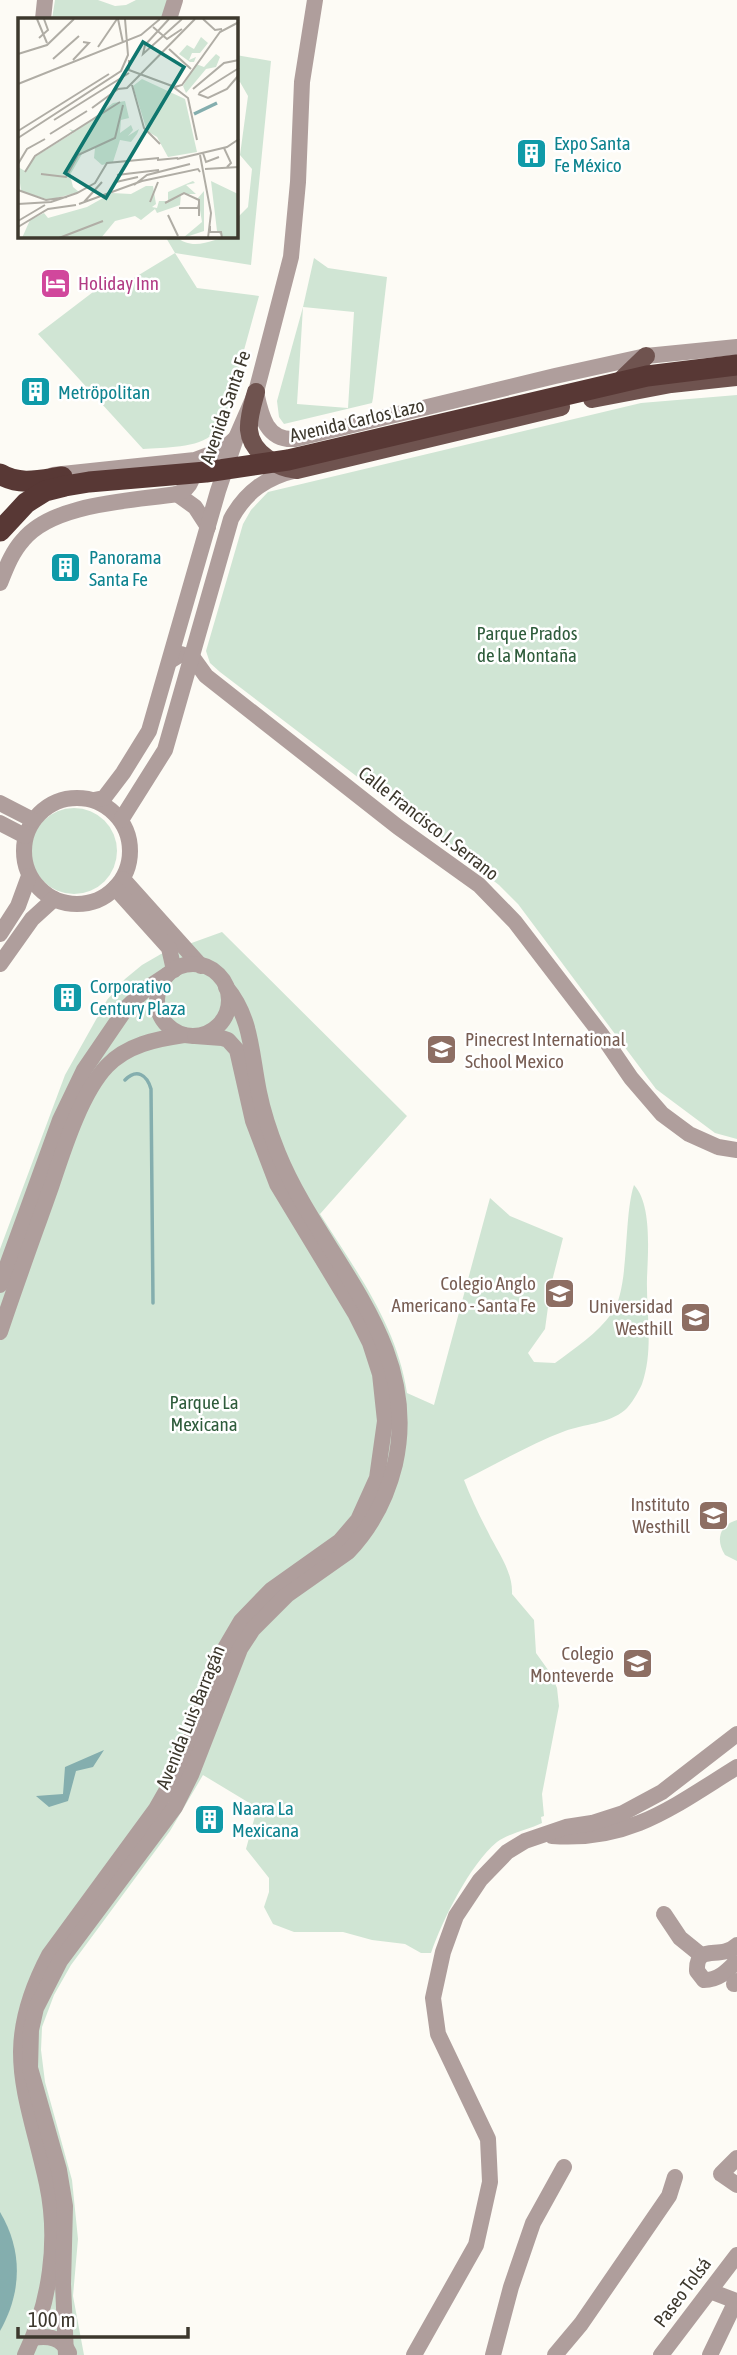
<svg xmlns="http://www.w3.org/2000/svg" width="737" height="2355" viewBox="0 0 737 2355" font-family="'Asap Condensed',sans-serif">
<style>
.green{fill:#d0e5d4;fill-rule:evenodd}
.water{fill:#84aeae}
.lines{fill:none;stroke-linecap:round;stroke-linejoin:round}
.stream{stroke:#84aeae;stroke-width:3.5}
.minor{stroke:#af9e9c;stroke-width:16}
.major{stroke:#6f534f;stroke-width:18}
.highway{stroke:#583835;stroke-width:21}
.labels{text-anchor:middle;stroke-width:5;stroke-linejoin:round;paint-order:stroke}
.culture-label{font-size:19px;fill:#0d838f;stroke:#fff;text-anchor:start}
.hotel-label{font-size:19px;fill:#b23c85;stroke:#fff;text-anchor:start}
.street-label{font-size:19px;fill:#3d382d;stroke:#fff}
.park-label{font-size:19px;fill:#2e5c3b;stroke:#fff}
.education-label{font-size:19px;fill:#785e54;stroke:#fff;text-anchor:end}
.inset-river{fill:none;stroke:#84aeae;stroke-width:3.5}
.inset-road{fill:none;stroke:#b0ada5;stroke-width:2}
.view{fill:#0f766e;fill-opacity:0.15;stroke:#0f766e;stroke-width:3.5}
.inset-edge{fill:none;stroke:#3d382d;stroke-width:3.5}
</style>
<rect width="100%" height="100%" fill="#fdfbf5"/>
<g class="green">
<polygon points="55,0 98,0 115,6 126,5 136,0 169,0 163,19 52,19"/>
<path d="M236,55L271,61L251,265L175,253L197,288L259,296L228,408C225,417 221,426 214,433C198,449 164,447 143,449L38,334L97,289L119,287L175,253L165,236H175C196,254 214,236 236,236V219L248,207L252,169L240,155L248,96L240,82H236Z"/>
<path d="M314,258L328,268L387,277L373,398L372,403L284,424L279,417L277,401L303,307ZM303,307L354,312L348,408L297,404Z"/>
<polygon points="737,395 737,1139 715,1133 656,1089 518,904 499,885 220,672 210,663 206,651 243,524 251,510 268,492 641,403"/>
<circle cx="74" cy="851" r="43"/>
<path d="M222,932L407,1116L320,1214C356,1271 397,1325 407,1393L434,1405L490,1198L510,1216L563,1238L551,1285L545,1329L528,1353L534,1362L555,1363C574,1349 598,1333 612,1313C630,1289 623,1218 634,1185C652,1204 648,1252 647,1278C646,1313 654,1349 642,1384C639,1391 631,1405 625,1410C608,1424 584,1424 565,1431C530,1444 497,1464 464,1480C471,1498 479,1515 488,1532C497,1551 513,1571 512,1594L534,1620L536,1653L551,1674L557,1688L559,1706L542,1794L544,1816L541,1817L542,1823C528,1830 509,1833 497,1842C470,1864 442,1921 431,1953H421L405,1944L372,1940L343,1932H294L273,1924L264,1907L269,1892V1878L246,1849L255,1816L251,1804L203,1775L170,1831L71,1965L54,1995L42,2027L41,2050L45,2082L72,2180L78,2239L73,2296L84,2355H0V1249L65,1075L107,1000L125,979L142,965L161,954Z"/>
<path d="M737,1520V1561L725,1555C715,1539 720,1525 737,1520Z"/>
</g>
<g class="water">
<polygon points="104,1750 93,1767 76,1771 68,1801 49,1807 36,1796 63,1794 65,1767"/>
<path d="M0,2212C23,2251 22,2292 0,2331Z"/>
</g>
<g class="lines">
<path class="stream" d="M125,1080C137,1068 147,1075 151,1089L153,1303"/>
<g class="minor">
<polyline points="43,19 45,0"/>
<polyline points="169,19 175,0"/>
<path d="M256,392C261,415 266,441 295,439L555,376L646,356L737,347"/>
<polyline points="53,475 195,460 224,449 236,438"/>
<polyline points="177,494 195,507 208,527"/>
<path d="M0,583C6,568 12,552 23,540C53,503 132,501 177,494C191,488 197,477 186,464L177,462"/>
<polyline points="170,661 181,654 193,658 206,676 398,827 479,885 515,922 601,1034 631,1078 662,1114 689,1134 718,1147 737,1150"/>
<circle cx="77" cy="851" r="53"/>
<polyline points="94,800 104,798 123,773 149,731 218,491 236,438 256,392 276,315 291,257 298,182 302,82 315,0"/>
<polyline points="0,803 33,820"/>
<path d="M121,820L165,750L231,519C246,491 267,477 297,470"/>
<polyline points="0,823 25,836"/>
<polyline points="123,879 201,966"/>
<polyline points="115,888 169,948 174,970"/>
<polyline points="0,934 18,906 29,876"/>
<polyline points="0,964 32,919 54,899"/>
<circle cx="193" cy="1000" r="36"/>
<polyline points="0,1285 60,1120 84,1070 127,1007 146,989 167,975"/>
<path d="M0,1332C16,1284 34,1235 51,1187C63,1151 81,1093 107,1066C127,1045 156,1039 184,1035"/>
<path d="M552,1836C630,1842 674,1806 737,1767"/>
<polyline points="664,1914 680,1938 701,1955"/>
<path d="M737,1945C720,1961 696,1942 697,1971L704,1980C719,1980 727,1971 737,1961"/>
<polyline points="734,1984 737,1981"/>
<polyline points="737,2158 721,2174 737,2185"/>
<polyline points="710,2291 736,2301 710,2355"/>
<path d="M33,2338C49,2335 62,2338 69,2353"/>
<path d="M25,2355C50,2303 59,2241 47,2184C26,2089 0,2048 49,1955L156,1809L180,1767L224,1650L241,1621L271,1590L340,1541L358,1520L377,1478L385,1421L380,1374L370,1343L355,1313L277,1184L253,1121L237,1050L228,1040L222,1038L195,1036"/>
<path d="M66,2355L63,2284L65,2206L59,2170L30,2068L31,2030L36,2008L60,1961L175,1807L191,1775L240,1649L253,1629L287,1595L348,1552C372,1527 387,1497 395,1464C423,1341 320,1257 278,1153C270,1133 263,1112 259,1092C251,1053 252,1018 226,987"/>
<polyline points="414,2355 476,2245 490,2182 488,2139 438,2034 433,1998 443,1952 456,1916 480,1880 507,1852 525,1841 566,1827 592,1823 623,1813 662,1792 737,1734"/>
<polyline points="493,2355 511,2287 533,2223 564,2167"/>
<polyline points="555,2355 581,2324 669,2196 675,2177"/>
<polyline points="661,2355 737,2255"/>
</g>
<g class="major">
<polyline points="617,384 646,356"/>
<path d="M256,392C253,403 248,418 249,430C251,453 278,468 297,470L561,407"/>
<polyline points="592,399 671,384 737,377"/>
</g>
<g class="highway">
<path d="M0,474C19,486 41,480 62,477"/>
<polyline points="0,531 26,503 45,491 65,486 89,482 206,472 288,460 647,376 737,365"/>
</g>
</g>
<defs>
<symbol id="building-square" viewBox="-11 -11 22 22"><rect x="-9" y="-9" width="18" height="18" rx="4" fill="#0f9aa8" stroke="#fff"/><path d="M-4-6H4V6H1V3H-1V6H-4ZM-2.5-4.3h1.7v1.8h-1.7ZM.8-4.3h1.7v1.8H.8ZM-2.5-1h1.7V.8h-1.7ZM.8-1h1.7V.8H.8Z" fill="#fff"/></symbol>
<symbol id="hotel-square" viewBox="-11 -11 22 22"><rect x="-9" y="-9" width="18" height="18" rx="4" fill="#d1479c" stroke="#fff"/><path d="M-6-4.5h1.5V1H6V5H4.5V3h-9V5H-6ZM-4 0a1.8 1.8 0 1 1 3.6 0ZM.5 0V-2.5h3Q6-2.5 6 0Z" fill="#fff"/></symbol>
<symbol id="school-square" viewBox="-11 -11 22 22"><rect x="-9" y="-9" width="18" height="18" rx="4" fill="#8d6e63" stroke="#fff"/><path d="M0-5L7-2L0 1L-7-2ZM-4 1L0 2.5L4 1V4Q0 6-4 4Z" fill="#fff"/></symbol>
<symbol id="university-square" viewBox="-11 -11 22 22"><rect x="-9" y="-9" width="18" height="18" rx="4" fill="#8d6e63" stroke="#fff"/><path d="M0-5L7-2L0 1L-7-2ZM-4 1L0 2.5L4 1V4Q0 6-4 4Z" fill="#fff"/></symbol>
</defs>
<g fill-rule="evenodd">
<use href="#building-square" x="514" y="136" width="35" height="35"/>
<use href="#hotel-square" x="38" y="266" width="35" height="35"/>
<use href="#building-square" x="18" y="374" width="35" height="35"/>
<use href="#building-square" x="48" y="550" width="35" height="35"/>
<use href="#building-square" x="50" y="980" width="35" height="35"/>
<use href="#school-square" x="424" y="1032" width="35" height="35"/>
<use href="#school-square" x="542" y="1276" width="35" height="35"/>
<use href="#university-square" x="678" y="1300" width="35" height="35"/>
<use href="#university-square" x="696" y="1498" width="35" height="35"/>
<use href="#school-square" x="620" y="1646" width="35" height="35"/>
<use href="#building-square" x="192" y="1802" width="35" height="35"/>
</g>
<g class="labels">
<g class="culture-label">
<text x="554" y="150">Expo Santa<tspan x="554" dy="22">Fe México</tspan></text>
<text x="58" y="399">Metröpolitan</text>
<text x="89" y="564">Panorama<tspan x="89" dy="22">Santa Fe</tspan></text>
<text x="90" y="993">Corporativo<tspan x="90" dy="22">Century Plaza</tspan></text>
<text x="232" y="1815">Naara La<tspan x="232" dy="22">Mexicana</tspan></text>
</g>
<g class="hotel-label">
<text x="78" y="290">Holiday Inn</text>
</g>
<g class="street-label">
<text transform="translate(225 407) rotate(-71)" y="7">Avenida Santa Fe</text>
<text transform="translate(357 420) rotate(-13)" y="7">Avenida Carlos Lazo</text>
<text transform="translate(429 823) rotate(38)" y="7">Calle Francisco J. Serrano</text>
<text transform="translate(190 1717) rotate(-68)" y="7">Avenida Luis Barragán</text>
<text transform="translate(682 2292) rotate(-53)" y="7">Paseo Tolsá</text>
</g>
<g class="park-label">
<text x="527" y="640">Parque Prados<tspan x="527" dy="22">de la Montaña</tspan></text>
<text x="204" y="1409">Parque La<tspan x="204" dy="22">Mexicana</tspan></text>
</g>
<g class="education-label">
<text x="465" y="1046" text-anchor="start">Pinecrest International<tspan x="465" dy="22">School Mexico</tspan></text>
<text x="536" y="1290">Colegio Anglo<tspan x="536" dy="22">Americano - Santa Fe</tspan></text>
<text x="673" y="1313">Universidad<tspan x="673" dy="22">Westhill</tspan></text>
<text x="690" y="1511">Instituto<tspan x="690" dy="22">Westhill</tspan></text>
<text x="614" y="1660">Colegio<tspan x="614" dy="22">Monteverde</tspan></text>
</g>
</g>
<g transform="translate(18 18)">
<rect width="220" height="220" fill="#fdfbf5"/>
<path d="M183,19L190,25L182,35H174L171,42L178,39L176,44H172L161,36L169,27L176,31ZM198,36L202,39L198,49L188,51L168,75L165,68L178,46L186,49ZM124,61L167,81L179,134L150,139L139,119L129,113L115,68ZM107,83L111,100L103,102L102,115L113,107L115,112L110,118L121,111L119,116L113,124L102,122L95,144L84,147L76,140L77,130L64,136L52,157L55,169L61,174L31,182L3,173L0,149L7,153L15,140L55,115L51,111L58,113L95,85ZM175,163L177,165L168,167L178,176H163L162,187L139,195L137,191L123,202L117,198L97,203L83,220H4L12,202L26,195L30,200L69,189L94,175L113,176L128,168H135L138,186L134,189L139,190L141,183H150V174ZM193,163L220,176V220H206L199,213ZM186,173V213L165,220L184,204L180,180Z" fill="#d0e5d4"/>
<path class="inset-river" d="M176,96L199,85"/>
<path class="inset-road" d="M19,1L29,25M100,1L105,25M151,1L127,27L125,36L164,1M185,1L197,12L204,11M135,9L149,21L164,11M21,20L30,12L26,1M80,29L99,1M151,31L173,51M0,36L29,27L56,1M35,41L61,18M55,42L71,25L65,24M111,42V52L154,68L170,80L179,122M0,66L123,17L142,1M114,67L126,110L142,126M157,69L164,67L202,14L221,4M175,71L206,45L221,42M181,75L221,50M180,76L190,80L209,71L220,58M74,90L100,71L109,70L177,1M36,102L111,55M0,113L91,56M32,116L69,93M0,120L103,53L110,37L107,1M206,130L213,145L209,149M185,135L188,144L201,139M182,137L193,195L190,220M159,141L209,129L221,121M139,142L160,140M0,146L9,131L27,121M187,151L221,149M7,154L17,138L102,84M23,156L48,159L60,137L97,120L105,87M99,157L141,152M98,164L120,159M116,167L129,157L172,146M0,172L28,182L49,179M66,184L84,164M132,184L140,164M147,185L166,175L181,182V198M0,186L33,184L59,175L77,165L89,145L141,140M61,186L124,163L180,151L182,154M161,190H180L181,186M150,197L160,218M0,203L27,187M192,208V214H203L204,220M0,209L30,191L58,187M41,220L85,203"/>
<path class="view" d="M125,24L166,49L88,180L47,155Z"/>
<rect width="220" height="220" class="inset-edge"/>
</g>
<path d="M18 2327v10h170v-10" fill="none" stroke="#3d382d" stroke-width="3.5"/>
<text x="28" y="2327" font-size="21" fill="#3d382d" stroke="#ffffff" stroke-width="5" paint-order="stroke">100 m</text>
</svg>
